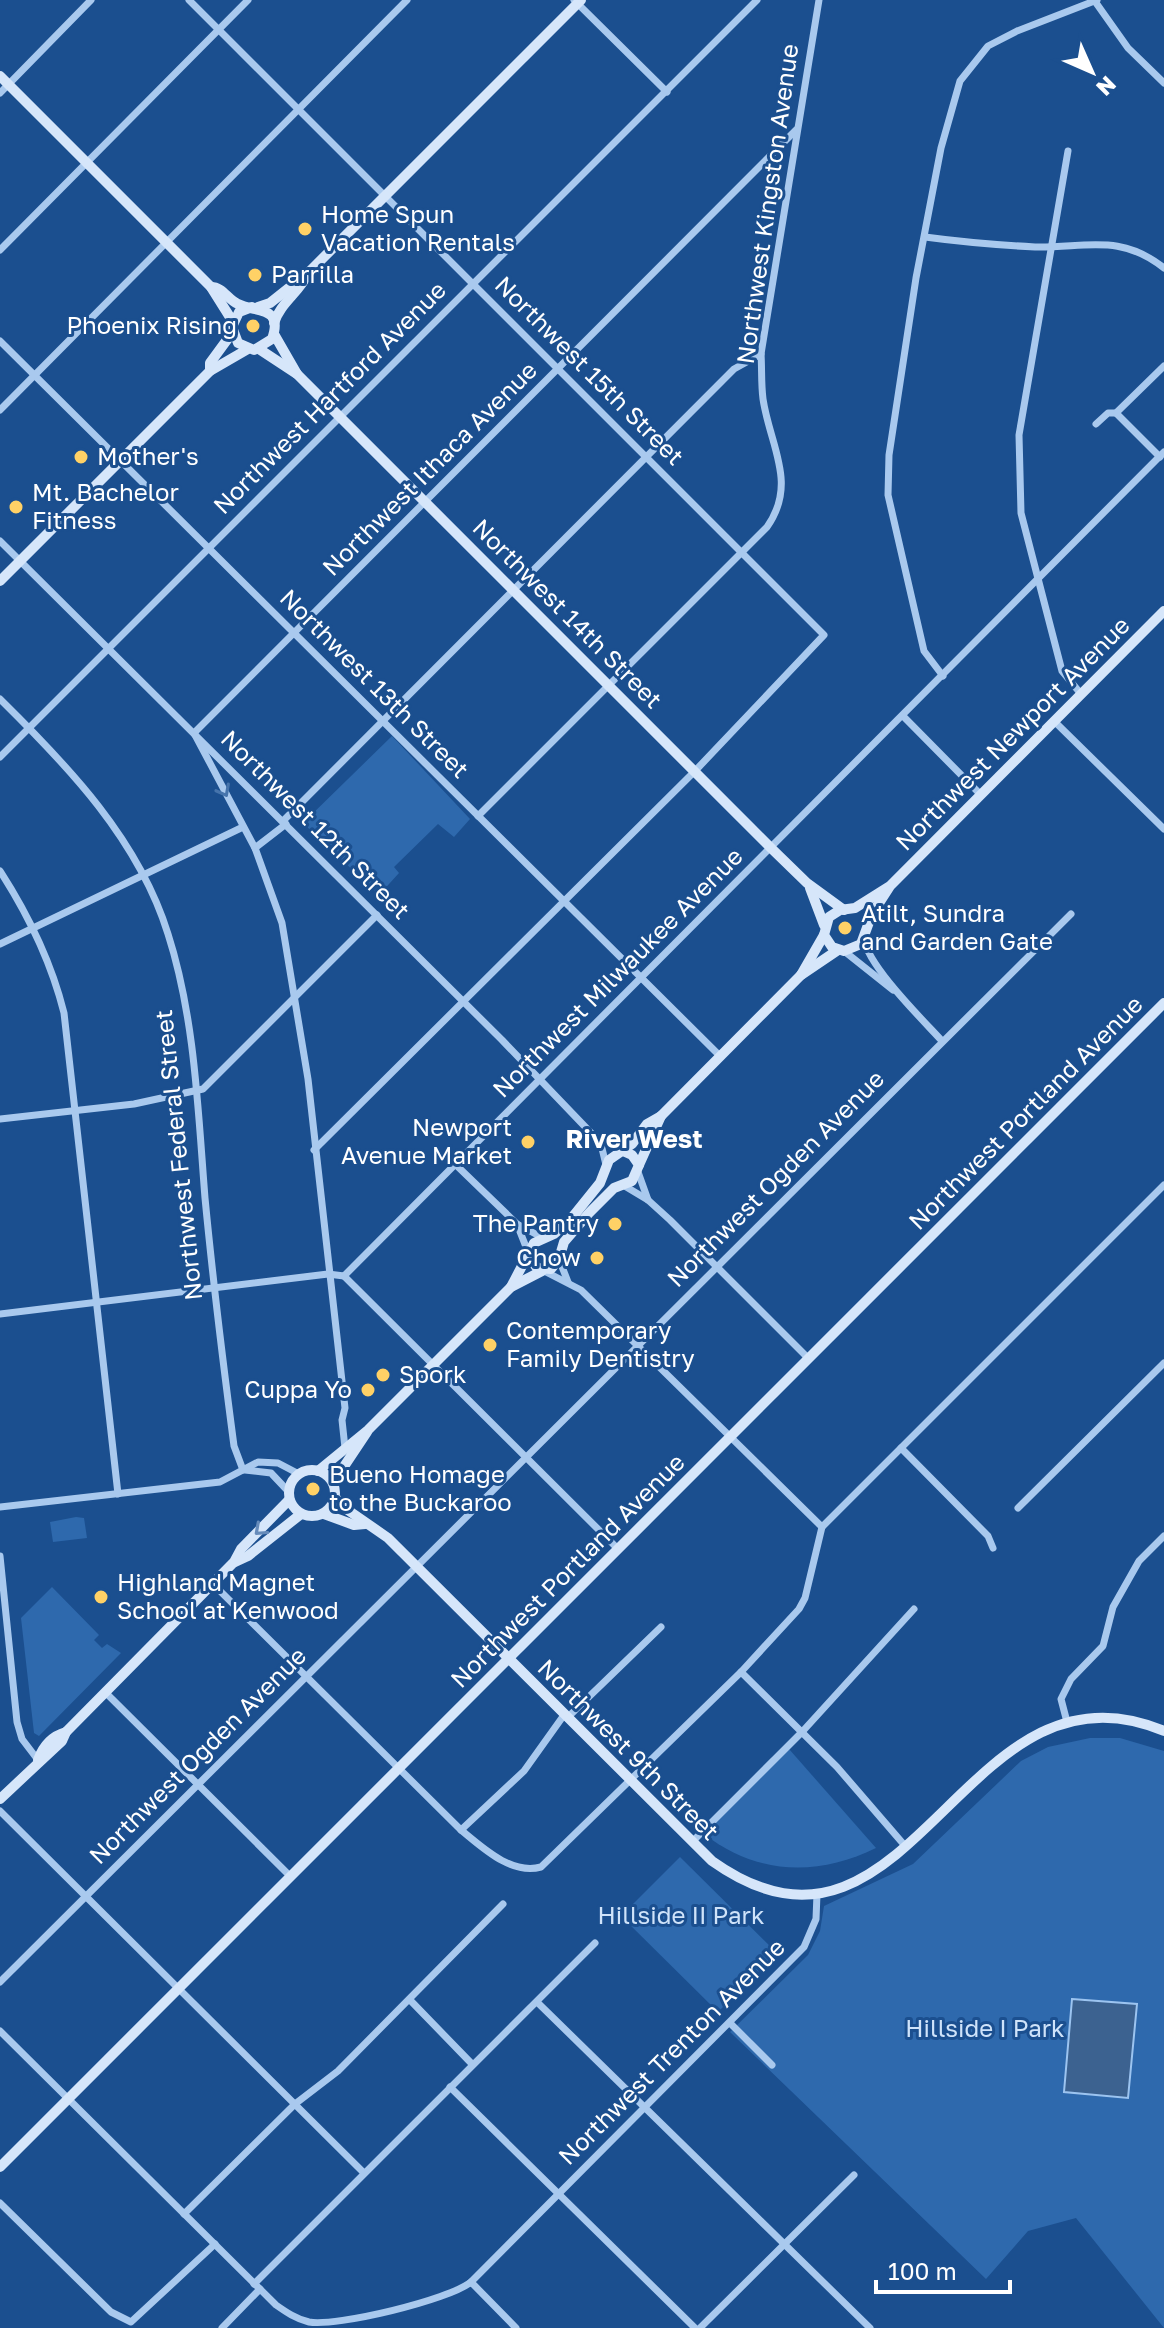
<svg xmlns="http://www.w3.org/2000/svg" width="1164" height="2328" viewBox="0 0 1164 2328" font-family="'Golos Text',sans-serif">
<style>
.green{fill:#2e69ad}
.water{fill:#3c6290;stroke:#9cc4f0;stroke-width:2}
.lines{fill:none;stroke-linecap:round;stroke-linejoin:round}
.street{stroke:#a9c9ee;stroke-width:7}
.secondary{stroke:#d6e6fa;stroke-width:10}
.oneway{stroke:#4674ac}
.oneway2{stroke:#668bba}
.poi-dot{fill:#ffd166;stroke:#1b4f8f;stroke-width:3}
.labels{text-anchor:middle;stroke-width:6;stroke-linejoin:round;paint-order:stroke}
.street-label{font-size:24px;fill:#fff;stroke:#1b4f8f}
.poi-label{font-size:24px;fill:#fff;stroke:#1b4f8f;text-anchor:start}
.park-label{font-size:24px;fill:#cfe3fa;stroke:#1b4f8f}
.neighbourhood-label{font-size:26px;font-weight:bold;fill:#fff;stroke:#1b4f8f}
</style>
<rect width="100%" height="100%" fill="#1b4f8f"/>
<g class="green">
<polygon points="392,736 470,819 454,837 438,824 394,867 399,873 379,895 303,823"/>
<polygon points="76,1517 84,1518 87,1538 53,1542 50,1522"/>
<polygon points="52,1587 99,1635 94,1640 102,1648 107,1644 121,1653 39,1736 34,1733 21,1618"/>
<polygon points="1090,1738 1120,1738 1164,1751 1164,2328 1076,2218 1028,2231 986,2279 730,2032 808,1955 820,1931 824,1906 913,1864 1021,1761 1048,1747"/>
<path d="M789,1749L876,1848C817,1877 757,1875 704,1834Z"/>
<polygon points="680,1857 777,1953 718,2012 621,1916"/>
</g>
<polygon class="water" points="1072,1999 1137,2004 1128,2098 1064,2092"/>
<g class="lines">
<g class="street">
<polyline points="189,0 824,635 695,771 314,1150"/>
<polyline points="574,0 667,92"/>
<polyline points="1094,0 1128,48 1164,83"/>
<polyline points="0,93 91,0"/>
<polyline points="1068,151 1019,435 1021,513 1062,671 1081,694"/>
<path d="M925,237C962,242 998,245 1035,247C1086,248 1120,233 1164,268"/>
<polyline points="0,250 248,0"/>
<polyline points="0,341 720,1056"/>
<polyline points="0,410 407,0"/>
<polyline points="1116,413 1160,457"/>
<polyline points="1096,424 1108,413 1116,413 1164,366"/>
<polyline points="0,541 502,1040 593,1135 623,1151"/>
<polyline points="943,676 924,651 888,495 889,455 916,278 941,148 960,81 988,46 1017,31 1097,0"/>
<path d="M0,699C68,766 139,840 168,934C195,1018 198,1111 205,1198C213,1281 223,1363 234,1446L243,1470"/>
<polyline points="903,716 981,795"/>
<polyline points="1054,721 1164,829"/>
<polyline points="0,757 757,0"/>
<path d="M478,816L767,527C798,483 770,446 763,399C761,384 762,368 761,354L819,0"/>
<polyline points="283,821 734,369 761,354"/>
<polyline points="255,848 286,824"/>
<path d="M0,871C29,916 51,961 64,1013L118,1494"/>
<path d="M864,939C868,966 922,1019 942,1041"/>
<polyline points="0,944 243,827"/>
<polyline points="844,951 893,990"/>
<polyline points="0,1119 134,1104 203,1089 377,915"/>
<polyline points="600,1140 606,1165"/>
<polyline points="455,1164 517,1224"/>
<polyline points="638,1172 648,1200"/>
<polyline points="623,1185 648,1200 670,1220 809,1359"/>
<polyline points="528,1252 517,1224 543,1238"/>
<polyline points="559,1259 568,1282"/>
<polyline points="546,1272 581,1290 822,1527"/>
<polyline points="344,1276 618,1549"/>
<polyline points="0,1314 328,1274 344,1276 1164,452"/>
<polyline points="345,1448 342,1420 345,1408 308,1079 282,923 255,848 194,733 796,130"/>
<polyline points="901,1448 988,1536 993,1548"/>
<polyline points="245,1470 271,1473 288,1491"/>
<polyline points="0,1507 220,1482 258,1462 278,1463 299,1474"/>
<polyline points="1018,1508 1164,1363"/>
<polyline points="0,1556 17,1722 22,1739 38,1760"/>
<path d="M213,1584L461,1830C483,1848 511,1875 541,1867L741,1672L799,1609L805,1598L822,1527L1164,1185"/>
<polyline points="741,1672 837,1767 906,1847"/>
<polyline points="105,1692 290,1876"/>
<polyline points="567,1718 661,1627"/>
<polyline points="1067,1722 1061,1699 1071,1679 1103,1646 1113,1607 1139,1561 1164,1536"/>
<polyline points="0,1811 364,2173"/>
<polyline points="461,1830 524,1771 564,1715"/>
<polyline points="692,1842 802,1732 914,1609"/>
<polyline points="0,1982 1071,914"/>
<polyline points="410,2000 472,2064"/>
<polyline points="537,2002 870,2328"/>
<polyline points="730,2023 772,2065"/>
<path d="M0,2031L276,2305C286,2312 296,2319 309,2322C336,2327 449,2300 471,2282L804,1947L816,1919L817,1894"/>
<polyline points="450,2087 695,2328"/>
<polyline points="0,2203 111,2312 131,2322 215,2244"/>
<polyline points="184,2214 295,2104 338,2071 503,1904"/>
<polyline points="471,2282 516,2328"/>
<polyline points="254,2284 595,1943"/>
<polyline points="222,2328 260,2289"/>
<polyline points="700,2328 854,2175"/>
</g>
<g class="secondary">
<polyline points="0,76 211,287 233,322"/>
<path d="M211,287C223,287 227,299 238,304C255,313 284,305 272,339L254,350L238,343L232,327L239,312L252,307"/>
<polyline points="258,307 270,303 309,272 581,0"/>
<path d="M274,323C280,303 300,292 308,273"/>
<polyline points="274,334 297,374"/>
<polyline points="259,349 297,374 772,849 807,883 844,910"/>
<polyline points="210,371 210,363 232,333"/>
<polyline points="0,581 210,371 248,349"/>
<polyline points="890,886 855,908 840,910 829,917 824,935 832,947 844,951 861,944 872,914 890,886 1164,611"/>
<polyline points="810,888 824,925"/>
<polyline points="801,975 824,935"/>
<polyline points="639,1165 661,1116"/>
<polyline points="529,1257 537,1268 551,1269 559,1259 564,1242 589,1213 614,1188 632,1181 639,1165 632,1155 623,1151"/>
<polyline points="511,1287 534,1243 554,1234 571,1219 600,1183 609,1160 632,1144 647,1124 661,1116 801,975 838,950"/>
<circle cx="312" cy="1493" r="23"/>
<polyline points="318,1471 368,1430 511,1287 542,1271"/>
<polyline points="333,1483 367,1432"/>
<path d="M335,1497L342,1506L388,1538L712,1861C912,2003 962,1645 1164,1731"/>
<polyline points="324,1514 354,1525 365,1524"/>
<polyline points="235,1562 248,1556 301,1514"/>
<path d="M38,1760C43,1746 52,1736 66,1732"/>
<polyline points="0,1799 62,1741 66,1732 234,1562 241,1549 289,1500"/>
<polyline points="0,2167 1164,1003"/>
</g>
</g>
<defs><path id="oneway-chevron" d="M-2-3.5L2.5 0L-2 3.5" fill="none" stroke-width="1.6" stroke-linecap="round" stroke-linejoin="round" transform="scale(2)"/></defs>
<use class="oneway" href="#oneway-chevron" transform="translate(224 791) rotate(62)"/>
<use class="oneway2" href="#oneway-chevron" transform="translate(260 1530) rotate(138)"/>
<g class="poi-dot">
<circle cx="305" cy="229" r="8"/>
<circle cx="255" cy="275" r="8"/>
<circle cx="253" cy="326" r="8"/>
<circle cx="81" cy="457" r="8"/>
<circle cx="16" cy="507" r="8"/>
<circle cx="845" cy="928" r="8"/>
<circle cx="528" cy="1142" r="8"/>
<circle cx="615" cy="1224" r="8"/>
<circle cx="597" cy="1258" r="8"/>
<circle cx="490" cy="1345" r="8"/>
<circle cx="383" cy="1375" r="8"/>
<circle cx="368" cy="1390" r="8"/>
<circle cx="313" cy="1489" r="8"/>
<circle cx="101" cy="1597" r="8"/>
</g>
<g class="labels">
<g class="street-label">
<text transform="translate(768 204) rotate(-82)" y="8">Northwest Kingston Avenue</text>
<text transform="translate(589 371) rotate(45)" y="8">Northwest 15th Street</text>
<text transform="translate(330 398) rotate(-45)" y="8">Northwest Hartford Avenue</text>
<text transform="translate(430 469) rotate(-45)" y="8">Northwest Ithaca Avenue</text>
<text transform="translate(567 614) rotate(45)" y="8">Northwest 14th Street</text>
<text transform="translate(374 684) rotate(45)" y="8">Northwest 13th Street</text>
<text transform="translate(1013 734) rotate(-45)" y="8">Northwest Newport Avenue</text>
<text transform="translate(315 825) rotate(45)" y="8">Northwest 12th Street</text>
<text transform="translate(618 973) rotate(-45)" y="8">Northwest Milwaukee Avenue</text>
<text transform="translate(1026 1113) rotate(-45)" y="8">Northwest Portland Avenue</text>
<text transform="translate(179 1155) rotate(-96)" y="8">Northwest Federal Street</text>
<text transform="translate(776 1179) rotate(-45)" y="8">Northwest Ogden Avenue</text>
<text transform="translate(568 1571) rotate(-45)" y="8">Northwest Portland Avenue</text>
<text transform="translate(628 1750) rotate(45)" y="8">Northwest 9th Street</text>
<text transform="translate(198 1756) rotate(-45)" y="8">Northwest Ogden Avenue</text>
<text transform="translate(672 2052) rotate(-45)" y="8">Northwest Trenton Avenue</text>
</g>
<g class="poi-label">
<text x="321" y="223">Home Spun<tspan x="321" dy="28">Vacation Rentals</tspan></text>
<text x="271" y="283">Parrilla</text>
<text x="237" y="334" text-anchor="end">Phoenix Rising</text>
<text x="97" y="465">Mother's</text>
<text x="32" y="501">Mt. Bachelor<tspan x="32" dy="28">Fitness</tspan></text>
<text x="861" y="922">Atilt, Sundra<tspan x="861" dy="28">and Garden Gate</tspan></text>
<text x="512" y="1136" text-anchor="end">Newport<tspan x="512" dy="28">Avenue Market</tspan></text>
<text x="599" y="1232" text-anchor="end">The Pantry</text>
<text x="581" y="1266" text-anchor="end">Chow</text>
<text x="506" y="1339">Contemporary<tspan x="506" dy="28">Family Dentistry</tspan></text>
<text x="399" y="1383">Spork</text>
<text x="352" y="1398" text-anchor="end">Cuppa Yo</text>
<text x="329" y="1483">Bueno Homage<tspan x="329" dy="28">to the Buckaroo</tspan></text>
<text x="117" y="1591">Highland Magnet<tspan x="117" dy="28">School at Kenwood</tspan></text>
</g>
<g class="park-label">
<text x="681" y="1924">Hillside II Park</text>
<text x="985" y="2037">Hillside I Park</text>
</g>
<g class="neighbourhood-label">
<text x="634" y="1148">River West</text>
</g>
</g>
<g transform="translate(1092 72) rotate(135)" stroke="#1b4f8f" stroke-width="6" paint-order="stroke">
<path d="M0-6L14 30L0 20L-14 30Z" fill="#ffffff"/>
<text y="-12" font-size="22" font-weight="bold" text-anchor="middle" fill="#ffffff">N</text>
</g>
<path d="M876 2280v12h134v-12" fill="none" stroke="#ffffff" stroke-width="4"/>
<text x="888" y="2280" font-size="24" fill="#ffffff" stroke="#1b4f8f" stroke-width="6" paint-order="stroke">100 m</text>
</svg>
